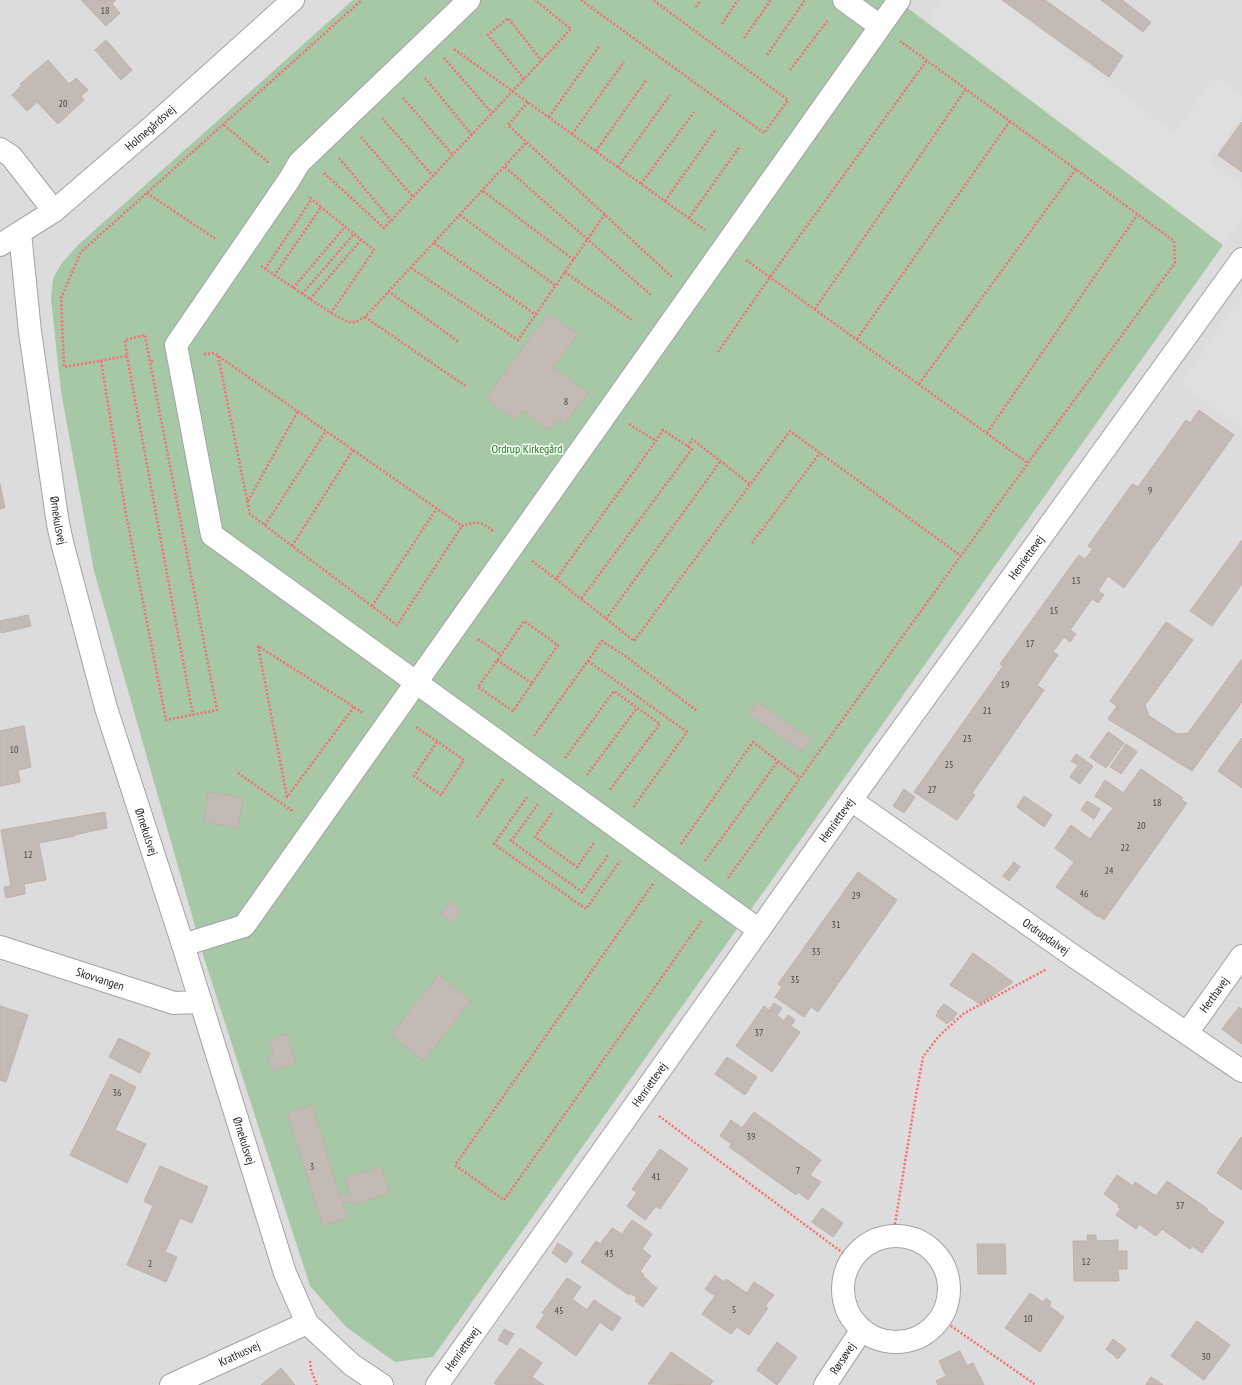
<svg xmlns="http://www.w3.org/2000/svg" width="1242" height="1385" viewBox="0 0 1242 1385" font-family="'PT Sans Narrow',sans-serif">
<style>
.residential{fill:#dddcdc}
.cemetery{fill:#a6c8a7}
.parking{fill:#dfdfdf}
.building{fill:#c4bab5;stroke:#c1b0a8}
.lines{fill:none;stroke-linecap:round;stroke-linejoin:round}
.minor-casing{stroke:#a3a3a3;stroke-width:24}
.path{stroke:#f96d71;stroke-width:2.5;stroke-dasharray:2 2;stroke-linecap:butt}
.minor{stroke:#fff;stroke-width:22}
.labels{text-anchor:middle;stroke-width:3;stroke-linejoin:round;paint-order:stroke}
.number-label{font-size:10px;fill:#484644}
.street-label{font-size:12px;fill:#1f1f1f;stroke:#fff}
.park-label{font-size:12px;fill:#127e0c;stroke:#fff}
</style>
<rect width="100%" height="100%" fill="#f0ebe5"/>
<rect class="residential" x="0" y="0" width="1242" height="1385"/>
<polygon class="cemetery" points="353,0 897,0 1223,245 433,1357 395,1362 346,1327 310,1286 204,958 94,571 61,392 51,299 53,278 62,263 78,245"/>
<g class="parking">
<polygon points="942,0 1003,0 1174,133 1215,75 1242,95 1242,117 1210,162 1242,186 1242,219 1223,245 927,20"/>
<polygon points="1242,295 1242,428 1180,384"/>
</g>
<g class="building">
<polygon points="81,0 116,0 112,4 120,13 106,26"/>
<polygon points="1002,0 1045,0 1123,56 1109,77"/>
<polygon points="1101,0 1122,0 1151,22 1143,32"/>
<polygon points="106,40 132,70 121,80 95,50"/>
<polygon points="48,60 69,84 76,78 88,90 81,96 84,100 58,124 37,102 27,111 12,95 22,85 20,84"/>
<polygon points="1242,122 1242,172 1218,155"/>
<polygon points="548,314 578,334 553,367 588,393 564,425 558,419 549,430 522,410 515,420 486,398"/>
<polygon points="1199,410 1234,435 1124,588 1108,576 1098,591 1104,595 1098,603 1092,599 1070,630 1076,634 1070,642 1064,637 1053,652 1058,655 1037,685 1044,690 972,793 975,795 957,820 914,792 1003,666 1000,664 1079,555 1085,559 1093,549 1088,546 1132,484 1138,487 1186,420 1190,423"/>
<polygon points="0,484 5,508 0,509"/>
<polygon points="1242,540 1242,584 1212,626 1190,611"/>
<polygon points="28,615 31,626 1,633 0,621"/>
<polygon points="1166,622 1193,640 1145,705 1149,716 1177,734 1188,733 1242,659 1242,702 1192,771 1108,719 1117,706 1110,701"/>
<polygon points="757,702 811,740 802,752 749,714"/>
<polygon points="24,726 31,767 18,770 20,782 0,786 0,731"/>
<polygon points="1108,732 1124,743 1106,768 1090,757"/>
<polygon points="1242,738 1242,788 1218,771"/>
<polygon points="1126,744 1137,752 1121,774 1110,767"/>
<polygon points="1076,754 1093,766 1080,784 1070,777 1078,765 1071,761"/>
<polygon points="1141,769 1183,798 1181,800 1187,803 1104,920 1099,916 1098,917 1056,887 1074,862 1055,848 1071,825 1090,839 1113,808 1095,796 1105,780 1123,793"/>
<polygon points="904,789 915,797 904,813 893,806"/>
<polygon points="208,792 243,798 238,828 232,828 232,826 229,825 228,826 219,824 219,825 213,824 213,822 204,823"/>
<polygon points="1024,796 1052,815 1044,827 1017,807"/>
<polygon points="1087,801 1100,809 1094,819 1081,810"/>
<polygon points="105,812 107,828 74,835 75,836 39,843 46,880 24,884 25,894 6,898 4,887 11,886 1,830"/>
<polygon points="1014,862 1020,867 1009,881 1003,876"/>
<polygon points="858,872 897,900 818,1012 811,1007 804,1017 775,997 782,987 778,984"/>
<polygon points="449,902 461,910 452,923 440,915"/>
<polygon points="973,953 1013,982 980,1004 950,985"/>
<polygon points="439,975 471,1001 423,1061 391,1034"/>
<polygon points="774,1003 782,1008 777,1015 784,1021 788,1015 795,1020 791,1026 800,1032 772,1072 736,1046 764,1006 769,1010"/>
<polygon points="944,1004 957,1013 952,1021 951,1020 947,1024 936,1016 938,1013 937,1012"/>
<polygon points="0,1006 28,1015 6,1082 0,1080"/>
<polygon points="1239,1007 1242,1009 1242,1044 1222,1029"/>
<polygon points="287,1034 296,1063 272,1071 268,1056 273,1054 269,1040"/>
<polygon points="119,1038 150,1053 140,1073 109,1057"/>
<polygon points="727,1057 757,1077 745,1095 715,1074"/>
<polygon points="111,1074 136,1087 115,1130 146,1144 127,1183 70,1155"/>
<polygon points="312,1105 340,1197 350,1194 345,1178 381,1167 390,1193 353,1205 352,1201 342,1204 346,1218 323,1226 287,1113"/>
<polygon points="754,1112 821,1160 810,1175 821,1182 808,1200 798,1192 796,1195 729,1147 731,1144 720,1136 731,1120 742,1128"/>
<polygon points="1241,1137 1242,1138 1242,1190 1217,1173"/>
<polygon points="660,1149 688,1169 660,1209 656,1206 645,1220 627,1206 637,1193 632,1189"/>
<polygon points="160,1166 208,1187 192,1223 180,1218 165,1252 177,1257 166,1282 127,1265 153,1206 144,1201"/>
<polygon points="1117,1175 1133,1186 1135,1182 1156,1196 1167,1181 1208,1209 1206,1210 1224,1222 1202,1253 1192,1246 1190,1249 1162,1229 1156,1236 1139,1224 1136,1229 1116,1215 1121,1208 1118,1207 1119,1205 1104,1194"/>
<polygon points="822,1208 843,1223 833,1237 812,1222"/>
<polygon points="632,1220 652,1234 642,1249 651,1256 640,1271 644,1275 643,1276 649,1281 649,1282 657,1288 643,1307 635,1301 637,1298 630,1293 629,1295 581,1262 596,1241 600,1244 612,1228 622,1234"/>
<polygon points="1087,1235 1096,1235 1096,1241 1118,1240 1118,1251 1127,1251 1127,1269 1118,1269 1119,1281 1074,1281 1073,1241 1087,1241"/>
<polygon points="558,1243 573,1253 566,1263 552,1253"/>
<polygon points="977,1244 1005,1244 1006,1274 978,1274"/>
<polygon points="715,1275 724,1282 726,1279 747,1293 754,1282 774,1295 765,1306 768,1308 749,1335 737,1327 731,1334 702,1314 715,1296 705,1289"/>
<polygon points="567,1278 581,1287 572,1299 587,1310 594,1300 621,1318 612,1331 600,1322 576,1356 536,1327 545,1314 542,1313"/>
<polygon points="1030,1293 1043,1302 1046,1298 1051,1302 1049,1306 1064,1317 1040,1352 1005,1328"/>
<polygon points="1197,1321 1230,1345 1204,1380 1171,1356"/>
<polygon points="504,1329 514,1334 507,1345 498,1340"/>
<polygon points="1113,1339 1126,1349 1118,1359 1106,1349"/>
<polygon points="777,1342 797,1357 777,1385 757,1370"/>
<polygon points="520,1348 542,1363 532,1377 544,1385 497,1385 494,1383"/>
<polygon points="960,1351 967,1366 973,1363 984,1385 938,1385 936,1381 946,1376 939,1361"/>
<polygon points="671,1352 713,1381 710,1385 648,1384"/>
<polygon points="281,1368 295,1385 261,1385"/>
<polygon points="1151,1377 1163,1385 1146,1385"/>
</g>
<g class="lines">
<defs>
<g id="minor">
<polyline points="469,0 299,163 289,180 176,345 212,535 759,930"/>
<polyline points="844,0 880,26"/>
<polyline points="0,149 11,156 54,211"/>
<path id="s1" d="M20,233L30,332L58,524L63,546L106,708L183,945L285,1273L307,1323L352,1365L382,1385"/>
<path id="s2" d="M0,245L54,211L154,125L293,0"/>
<path id="s3" d="M851,800L1072,955L1242,1071"/>
<polyline points="183,945 244,926 899,0"/>
<path id="s4" d="M0,947L174,1003L201,1002"/>
<path id="s5" d="M1187,1033L1242,956"/>
<circle cx="896" cy="1289" r="53"/>
<path id="s6" d="M171,1385L307,1323"/>
<path id="s7" d="M437,1385L851,800L1242,259"/>
<path id="s8" d="M825,1385L861,1331"/>
</g>
</defs>
<use href="#minor" class="minor-casing"/>
<g class="path">
<polyline points="581,0 764,133 788,100 653,0"/>
<polyline points="696,7 700,0"/>
<polyline points="722,24 738,0"/>
<polyline points="744,38 771,0"/>
<polyline points="454,49 705,230"/>
<polyline points="767,55 805,0"/>
<polyline points="444,58 492,113"/>
<polyline points="790,70 828,20"/>
<polyline points="425,78 472,135"/>
<polyline points="524,79 488,35 508,18 541,60"/>
<polyline points="403,98 453,155"/>
<polyline points="528,102 508,125 672,277"/>
<polyline points="549,117 600,45"/>
<polyline points="382,118 433,176"/>
<polyline points="224,125 269,163"/>
<polyline points="572,134 624,62"/>
<polyline points="361,137 413,197"/>
<polyline points="596,151 647,79"/>
<polyline points="339,158 391,220"/>
<polyline points="505,167 651,295"/>
<polyline points="618,167 670,95"/>
<polyline points="324,173 384,228 571,29 535,0"/>
<polyline points="641,184 694,112"/>
<polyline points="483,191 574,260"/>
<polyline points="147,193 217,240"/>
<polyline points="665,201 716,129"/>
<polyline points="460,215 556,286"/>
<polyline points="689,218 740,146"/>
<polyline points="434,243 536,315"/>
<polyline points="746,260 1028,463"/>
<polyline points="261,266 331,313 374,250 321,207"/>
<polyline points="411,268 518,340 605,214"/>
<polyline points="265,269 311,200"/>
<polyline points="565,272 632,320"/>
<polyline points="274,276 321,207 308,196"/>
<polyline points="293,288 345,227"/>
<polyline points="388,291 459,342"/>
<polyline points="302,294 354,234"/>
<polyline points="310,299 361,240"/>
<polyline points="815,309 966,89"/>
<polyline points="331,313 348,322 356,322 365,317 527,142"/>
<polyline points="365,317 467,387"/>
<polyline points="857,339 1010,121"/>
<polyline points="718,352 770,277 927,60"/>
<path d="M204,354L214,353L462,526C477,521 480,521 493,531"/>
<polyline points="127,356 193,715"/>
<polyline points="218,356 250,514 397,625 462,526"/>
<polyline points="101,361 126,514 166,720 217,710 150,362"/>
<polyline points="153,361 150,362 145,335 125,340 127,356 64,367 61,298 81,252 362,0"/>
<polyline points="919,384 1076,169"/>
<polyline points="629,424 656,441"/>
<polyline points="987,433 1137,215"/>
<polyline points="688,447 692,439 751,485"/>
<polyline points="248,501 298,411"/>
<polyline points="265,525 326,431"/>
<polyline points="752,543 820,453"/>
<polyline points="292,546 353,450"/>
<polyline points="532,561 556,579 656,441 663,430 692,449 581,599"/>
<polyline points="556,579 634,641 790,431 961,556"/>
<polyline points="372,606 437,508"/>
<polyline points="606,619 720,462"/>
<polyline points="478,639 501,655 478,687 513,711 558,645 524,621 501,655"/>
<polyline points="497,660 532,683"/>
<polyline points="588,661 687,732 632,809"/>
<polyline points="354,707 287,797 258,646 354,707 363,713"/>
<polyline points="416,727 464,760 441,795 414,776 437,742"/>
<polyline points="534,736 602,641 628,658 697,711"/>
<polyline points="565,758 614,691 660,724 609,791"/>
<polyline points="238,773 294,812"/>
<polyline points="587,775 637,708"/>
<polyline points="527,797 494,844 586,909 620,861"/>
<polyline points="538,804 511,841 582,892 609,854"/>
<polyline points="552,813 535,837 577,867 594,843"/>
<polyline points="477,817 504,778"/>
<polyline points="681,844 753,742 800,778"/>
<polyline points="705,861 778,761"/>
<polyline points="728,878 1028,463 1175,263 1174,241 900,41"/>
<polyline points="653,884 455,1165 504,1200 703,919"/>
<polyline points="659,1116 851,1259"/>
<polyline points="893,1236 915,1101 923,1057 938,1037 963,1014 1047,969"/>
<polyline points="941,1319 1036,1385"/>
<polyline points="310,1361 311,1370 317,1385"/>
</g>
<use href="#minor" class="minor"/>
</g>
<g class="labels">
<g class="number-label">
<text x="105" y="14">18</text>
<text x="63" y="107">20</text>
<text x="566" y="405">8</text>
<text x="1150" y="494">9</text>
<text x="1076" y="584">13</text>
<text x="1054" y="614">15</text>
<text x="1030" y="647">17</text>
<text x="1005" y="688">19</text>
<text x="987" y="714">21</text>
<text x="967" y="742">23</text>
<text x="14" y="753">10</text>
<text x="949" y="768">25</text>
<text x="932" y="793">27</text>
<text x="1157" y="806">18</text>
<text x="1141" y="829">20</text>
<text x="1125" y="851">22</text>
<text x="28" y="858">12</text>
<text x="1109" y="874">24</text>
<text x="1084" y="897">46</text>
<text x="856" y="899">29</text>
<text x="836" y="928">31</text>
<text x="816" y="955">33</text>
<text x="795" y="983">35</text>
<text x="759" y="1036">37</text>
<text x="117" y="1096">36</text>
<text x="751" y="1140">39</text>
<text x="312" y="1170">3</text>
<text x="798" y="1174">7</text>
<text x="656" y="1180">41</text>
<text x="1180" y="1209">37</text>
<text x="609" y="1257">43</text>
<text x="1086" y="1265">12</text>
<text x="150" y="1267">2</text>
<text x="734" y="1313">5</text>
<text x="559" y="1314">45</text>
<text x="1028" y="1322">10</text>
<text x="1206" y="1360">30</text>
</g>
<g class="street-label">
<text dy="4" stroke="none"><textPath href="#s2" startOffset="191">Holmegårdsvej</textPath></text>
<text dy="4" stroke="none"><textPath href="#s1" startOffset="290">Ørnekulsvej</textPath></text>
<text dy="4" stroke="none"><textPath href="#s7" startOffset="1016">Henriettevej</textPath></text>
<text dy="4" stroke="none"><textPath href="#s7" startOffset="692">Henriettevej</textPath></text>
<text dy="4" stroke="none"><textPath href="#s1" startOffset="614">Ørnekulsvej</textPath></text>
<text dy="4" stroke="none"><textPath href="#s3" startOffset="238">Ordrupdalvej</textPath></text>
<text dy="4" stroke="none"><textPath href="#s4" startOffset="105">Skovvangen</textPath></text>
<text dy="4" stroke="none"><textPath href="#s5" startOffset="47">Herthavej</textPath></text>
<text dy="4" stroke="none"><textPath href="#s7" startOffset="368">Henriettevej</textPath></text>
<text dy="4" stroke="none"><textPath href="#s1" startOffset="938">Ørnekulsvej</textPath></text>
<text dy="4" stroke="none"><textPath href="#s7" startOffset="44">Henriettevej</textPath></text>
<text dy="4" stroke="none"><textPath href="#s6" startOffset="75">Krathusvej</textPath></text>
<text dy="4" stroke="none"><textPath href="#s8" startOffset="32">Rørsøvej</textPath></text>
</g>
<g class="park-label">
<text x="527" y="453">Ordrup Kirkegård</text>
</g>
</g>
</svg>
